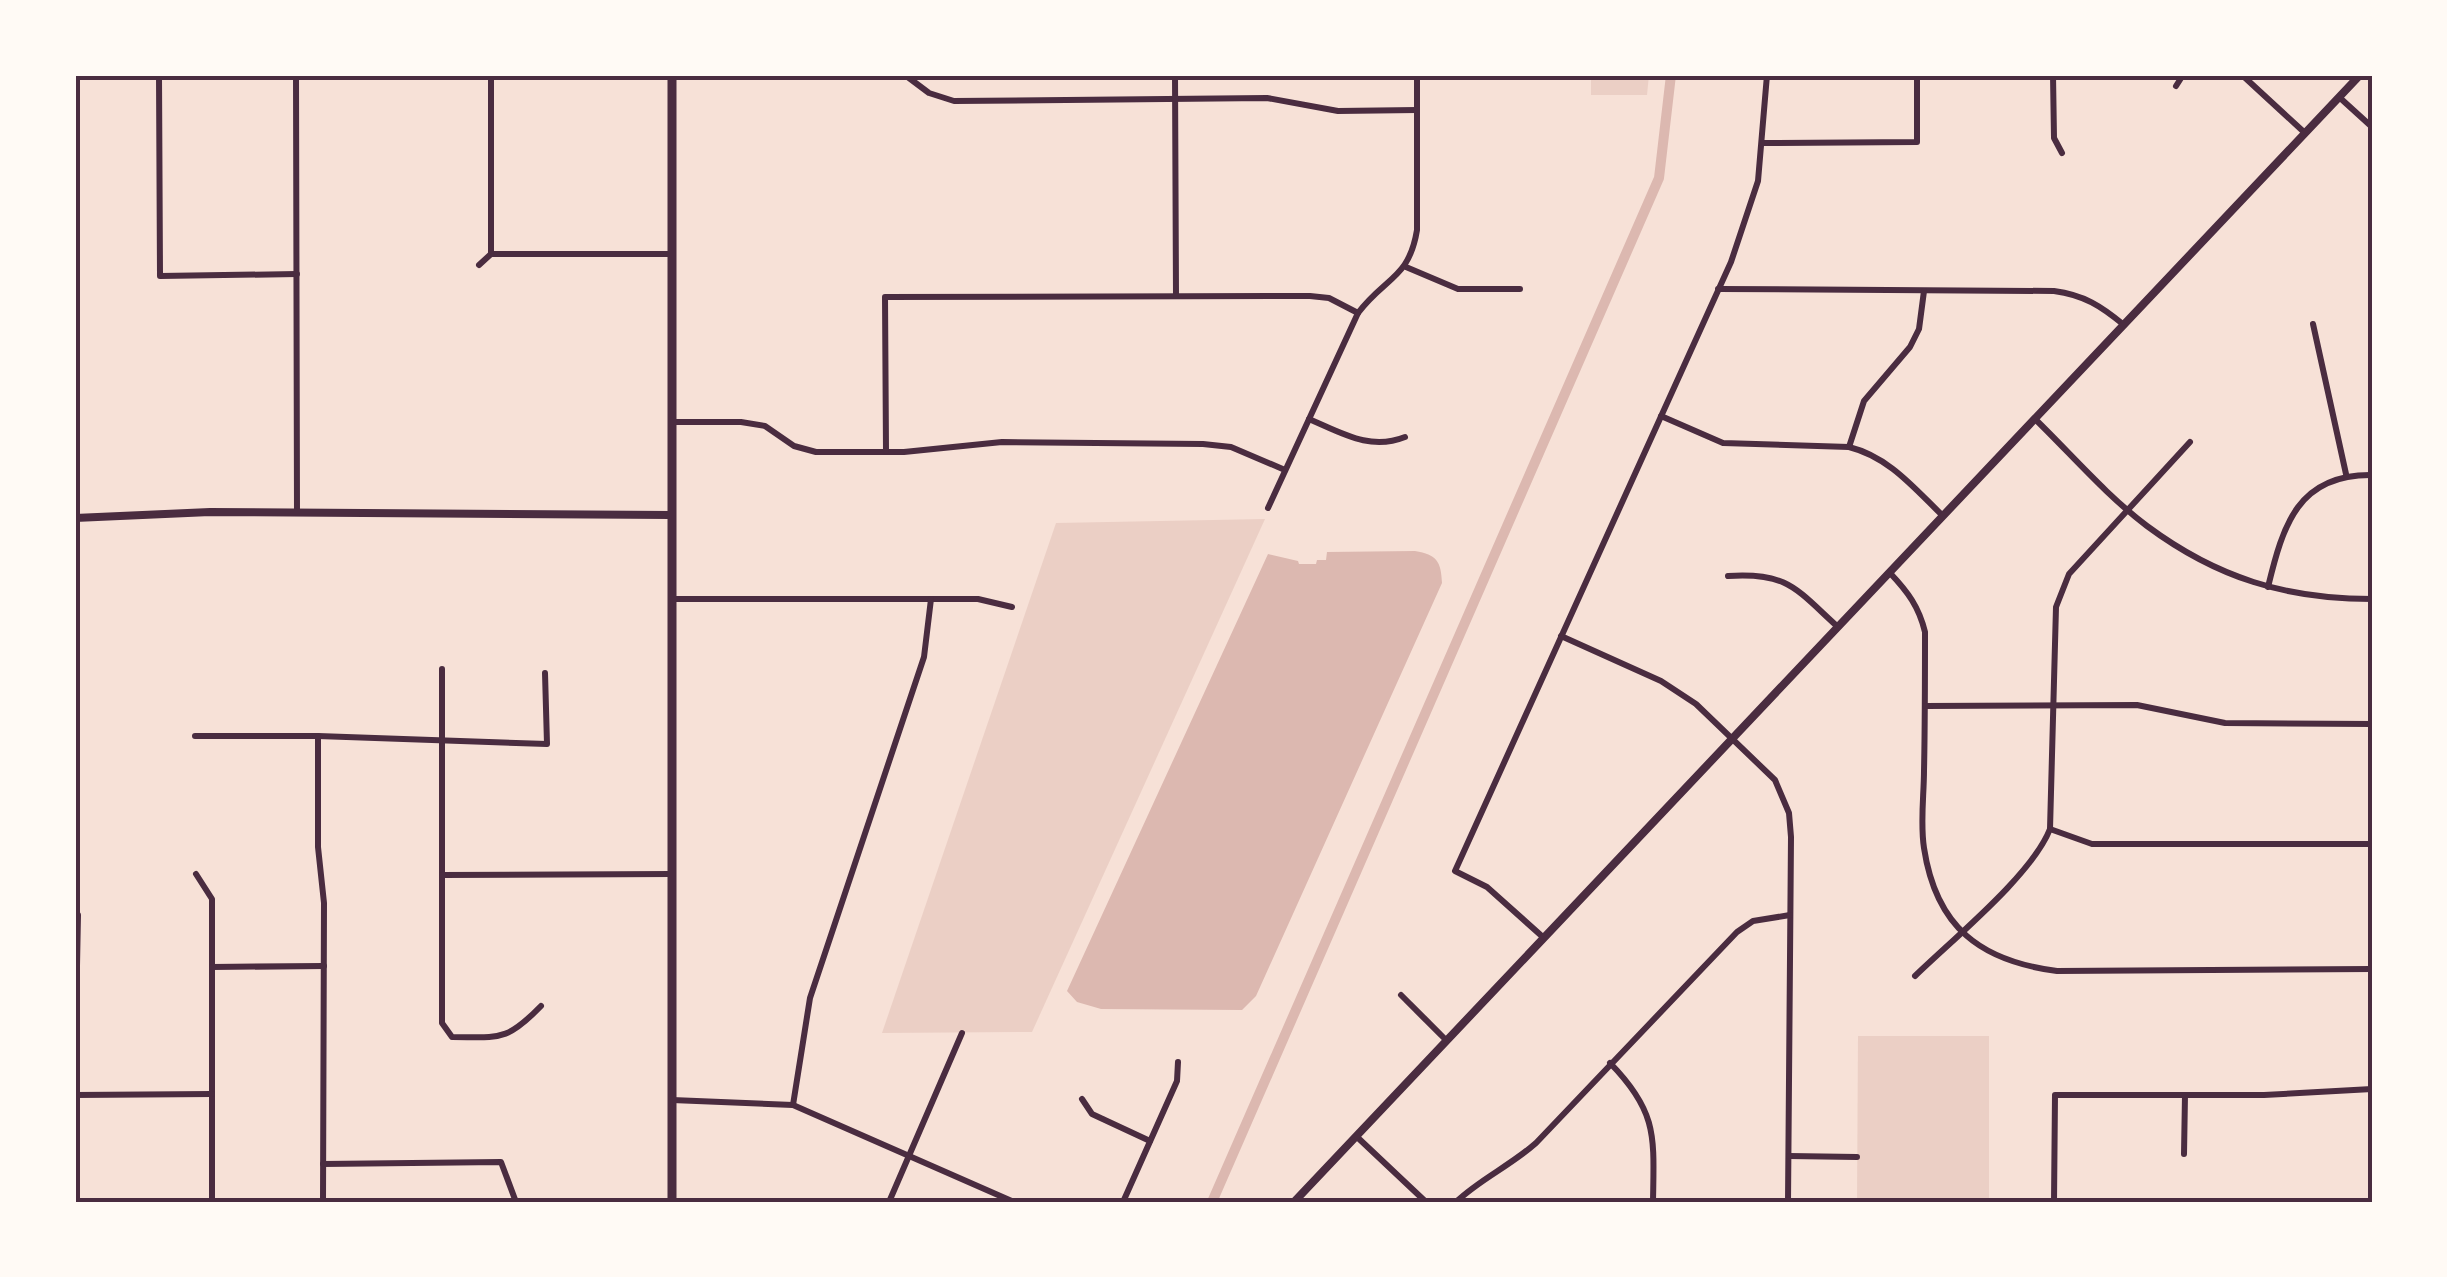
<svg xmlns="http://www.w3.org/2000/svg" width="2447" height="1277" viewBox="0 0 2447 1277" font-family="'Golos Text',sans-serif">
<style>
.green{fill:#ebcfc5}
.water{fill:#dcb8b0}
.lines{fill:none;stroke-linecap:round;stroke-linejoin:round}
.canal{stroke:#dcb8b0;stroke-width:10}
.minor{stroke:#4a2c40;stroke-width:6}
.tertiary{stroke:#4a2c40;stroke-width:8}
.primary{stroke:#4a2c40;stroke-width:9}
.neatline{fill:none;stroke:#4a2c40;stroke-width:4}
</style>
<rect width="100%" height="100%" fill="#f7e1d7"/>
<g class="green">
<polygon points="1591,75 1649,75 1647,95 1591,95"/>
<polygon points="1265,519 1032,1032 882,1033 1056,523"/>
<polygon points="1858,1036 1989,1036 1989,1202 1857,1202"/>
</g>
<path class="water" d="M1415,551C1437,555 1441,561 1442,583L1256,996L1242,1010L1101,1009L1077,1002L1067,991L1268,554L1298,561L1299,564H1316L1317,560H1326L1327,552Z"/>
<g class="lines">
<polyline class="canal" points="1212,1202 1659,178 1671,75"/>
<g class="minor">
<polyline points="159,75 160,276 297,274"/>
<polyline points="296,75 297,512"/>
<polyline points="491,75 491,254"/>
<polyline points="905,75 929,93 954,101 1267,98 1338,111 1417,110"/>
<polyline points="1175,75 1176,296"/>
<polyline points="2053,75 2054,138 2062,153"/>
<polyline points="2242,75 2305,133"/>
<polyline points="2176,86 2183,75"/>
<polyline points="2339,97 2372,127"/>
<polyline points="1762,143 1917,142 1917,75"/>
<polyline points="491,254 672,254"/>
<polyline points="479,265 491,254"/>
<polyline points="1406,267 1458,289 1520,289"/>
<path d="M1718,289L2054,291C2084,295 2101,306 2124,325"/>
<polyline points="2313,324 2346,474"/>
<path d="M1661,416L1723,443L1849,447C1889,457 1914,488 1943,516"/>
<path d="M1309,419C1342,433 1370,451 1405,437"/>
<path d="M2035,419C2071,454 2107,496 2147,526C2217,578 2286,599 2372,599"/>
<polyline points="672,422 741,422 765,426 794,446 816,452 904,452 1002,442 1203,444 1231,447 1285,470"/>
<polyline points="1849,447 1864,401 1910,347 1919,329 1924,291"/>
<polyline points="886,451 885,297 1310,296 1329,298 1358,313"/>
<path d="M1268,508L1358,313C1385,277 1409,279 1417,230V75"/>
<path d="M1890,573C1908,592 1919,607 1925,632C1925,678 1925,725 1924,771C1924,795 1920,823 1924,848C1936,927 1980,961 2057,971L2372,969"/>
<path d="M1728,576C1788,572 1796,589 1838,627"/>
<path d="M2268,587C2283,525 2298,474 2372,475"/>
<polyline points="672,599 978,599 1012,607"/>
<polyline points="1561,636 1661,681 1696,704 1775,780 1789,813 1791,837 1788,1202"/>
<path d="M442,669V1023L452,1037C500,1037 506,1042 541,1006"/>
<polyline points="1925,706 2137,705 2225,723 2372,724"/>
<polyline points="195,736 318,736 547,744 545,673"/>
<polyline points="318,736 318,847 324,903 323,1202"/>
<polyline points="2050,829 2092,844 2372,844"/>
<polyline points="196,874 212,899 212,1202"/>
<polyline points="442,875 672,874"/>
<polyline points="1544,938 1487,887 1455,871 1731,262 1758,181 1767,75"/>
<polyline points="212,967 324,966"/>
<path d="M1915,976C1953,939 2032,875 2050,829L2056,607L2069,574L2190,442"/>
<polyline points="1401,995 1446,1040"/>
<path d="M1610,1063C1658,1112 1654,1137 1653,1202"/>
<polyline points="75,1067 78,915"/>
<polyline points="75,1095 212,1094"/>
<polyline points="1082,1099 1092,1114 1150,1141"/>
<polyline points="672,1100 793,1105 1014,1202"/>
<polyline points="793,1105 810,998 924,657 931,599"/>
<polyline points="1356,1136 1426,1202"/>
<polyline points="2184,1154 2185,1095"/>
<polyline points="1789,1156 1857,1157"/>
<polyline points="323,1164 501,1162 516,1202"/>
<polyline points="75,1201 75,1202"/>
<polyline points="889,1202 962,1033"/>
<polyline points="1123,1202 1177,1081 1178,1062"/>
<path d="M1456,1202C1480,1179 1510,1166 1536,1143L1737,932L1753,921L1790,915"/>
<polyline points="2054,1202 2055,1095 2264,1095 2372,1089"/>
</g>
<g class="tertiary">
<polyline points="75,518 210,512 671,515"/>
<polyline points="1294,1202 2360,75"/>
</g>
<polyline class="primary" points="672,1202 672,75"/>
</g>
<rect width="2447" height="1277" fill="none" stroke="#fffaf5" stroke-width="155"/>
<rect x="78" y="78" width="2292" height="1122" class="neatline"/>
</svg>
